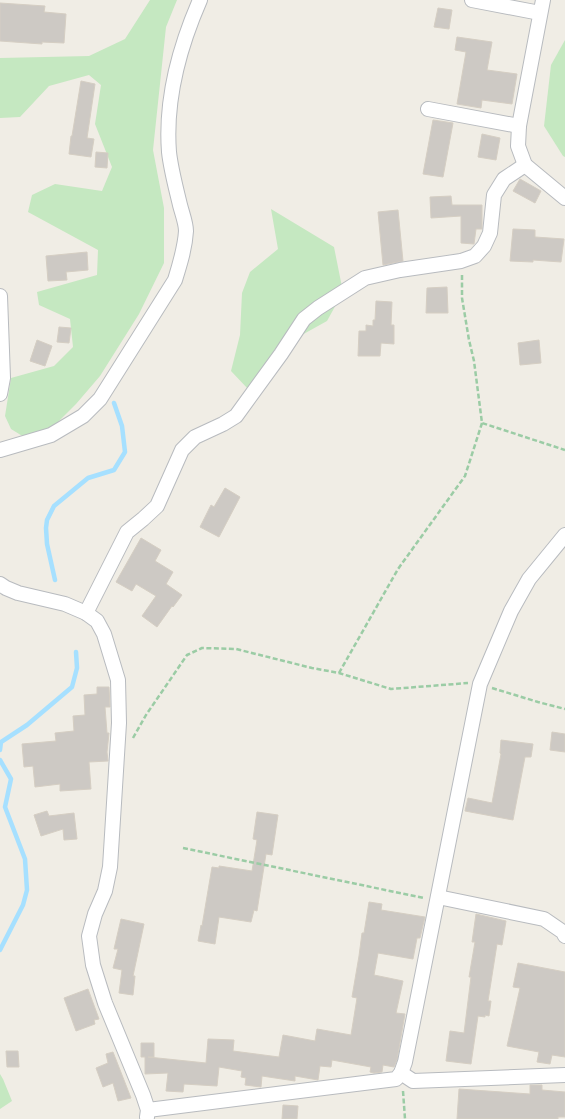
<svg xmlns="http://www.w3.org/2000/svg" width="565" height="1119" viewBox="0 0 565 1119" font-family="'Work Sans',sans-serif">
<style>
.green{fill:#c5e8c1}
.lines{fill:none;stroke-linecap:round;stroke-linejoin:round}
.stream{stroke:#a6e0ff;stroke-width:4.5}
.building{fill:#cdc9c4;stroke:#d5cec3}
.minor-casing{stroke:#b8bbbf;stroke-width:16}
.path{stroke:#9bcca5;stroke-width:2.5;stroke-dasharray:5 2.5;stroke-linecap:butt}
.minor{stroke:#fff;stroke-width:14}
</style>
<rect width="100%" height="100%" fill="#f0ede5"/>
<g class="green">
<polygon points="150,0 177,0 166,27 153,150 164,208 164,263 139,314 100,376 76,404 52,428 24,437 11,429 5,416 11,378 54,366 73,347 70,319 39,305 37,292 97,275 98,250 28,212 32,195 55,184 102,191 112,167 95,124 101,85 89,75 49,86 20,117 0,118 0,58 89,56 125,39"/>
<polygon points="565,40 565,157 563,156 544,126 551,65"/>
<polygon points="271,209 334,247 343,292 327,321 300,336 248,389 231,371 240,335 242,293 250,272 278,249"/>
<polygon points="0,1074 3,1079 12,1101 0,1109"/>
</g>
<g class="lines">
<g class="stream">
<polyline points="55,580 47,544 46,528 47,520 54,506 88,478 114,470 125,452 122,426 114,403"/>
<polyline points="0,750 1,742 27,725 72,687 77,668 76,652"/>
<polyline points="0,760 11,779 5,807 25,859 27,890 23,905 0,950"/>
</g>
</g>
<g class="building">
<polygon points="0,3 45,6 44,12 66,14 64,43 42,42 42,44 0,41"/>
<polygon points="438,8 452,10 449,29 434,27"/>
<polygon points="457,37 492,42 487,70 517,74 512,104 482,100 481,108 457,104 466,52 455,50"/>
<polygon points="81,81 95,84 87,138 94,139 91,157 69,154 71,136 72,136"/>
<polygon points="433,120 453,123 443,177 423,174"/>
<polygon points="482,134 500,138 496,160 478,157"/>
<polygon points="96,152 108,153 107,168 95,167"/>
<polygon points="520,179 541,191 535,203 513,191"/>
<polygon points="451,196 452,205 482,205 482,229 476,229 474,244 461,243 461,216 431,218 430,197"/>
<polygon points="398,210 403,261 383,265 378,212"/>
<polygon points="513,229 535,230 535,237 564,239 561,262 533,260 533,262 510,261"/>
<polygon points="87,252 88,270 66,272 67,280 48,281 46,256"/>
<polygon points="447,287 448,313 426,313 427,288"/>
<polygon points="376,301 392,302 391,325 394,325 394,344 381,343 380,356 358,356 359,331 366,331 366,325 373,326 373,320 375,320"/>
<polygon points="59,327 71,328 69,343 57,342"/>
<polygon points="37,340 52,346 45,366 30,361"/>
<polygon points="539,340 541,363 520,365 518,343"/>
<polygon points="225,488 240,497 219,537 200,527 211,505 214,507"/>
<polygon points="141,538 161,550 155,561 173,572 166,584 182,595 173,607 172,606 157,627 142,616 156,596 136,584 132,591 116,582"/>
<polygon points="97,687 109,687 110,707 105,707 107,733 109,733 107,752 108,761 89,762 91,789 60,791 60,784 35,787 33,766 24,767 22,744 56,741 55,733 74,731 73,716 85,715 84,695 97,694"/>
<polygon points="552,732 565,734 565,752 550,750"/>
<polygon points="501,740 533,744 531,757 525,757 513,820 465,811 468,798 492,803 501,754 500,753"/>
<polygon points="47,811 49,816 74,813 77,839 64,840 63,829 41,836 34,815"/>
<polygon points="257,812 278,815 272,855 266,854 257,911 254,910 251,922 219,917 215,944 198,941 201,925 202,926 212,867 219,868 219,866 252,871 257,840 253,839"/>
<polygon points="369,902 382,904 381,910 425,917 420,938 417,938 413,959 378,953 374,975 403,981 396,1013 405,1014 397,1060 394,1067 383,1065 382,1072 374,1073 370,1072 371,1067 332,1060 331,1067 320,1066 318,1080 295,1076 295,1081 262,1076 261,1087 245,1085 246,1078 241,1077 242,1071 219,1067 217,1086 184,1084 183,1092 166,1091 168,1073 145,1074 145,1057 141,1057 141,1043 154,1043 154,1057 148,1057 206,1063 208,1039 234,1040 233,1051 279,1057 283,1035 315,1041 317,1029 351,1035 357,998 352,997 359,956 362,933 364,933"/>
<polygon points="476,914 506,921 502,945 497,944 488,1001 491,1001 489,1016 485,1015 485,1017 478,1016 471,1064 446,1061 450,1031 464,1033 471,977 469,977 475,942 472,942"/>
<polygon points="121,919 144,924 133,976 135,976 133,995 119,993 122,970 113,968 118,949 114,949"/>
<polygon points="518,963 565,972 565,1057 552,1055 550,1064 537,1062 539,1052 507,1046 520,988 513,987"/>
<polygon points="88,989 99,1019 94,1020 95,1024 76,1031 64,998"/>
<polygon points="6,1051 18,1051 19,1067 7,1067"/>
<polygon points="113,1052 131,1098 118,1101 113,1083 103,1087 96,1068 108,1063 106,1054"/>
<polygon points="530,1085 542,1085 542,1090 565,1092 565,1117 558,1117 558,1119 457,1119 459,1089 530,1094"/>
<polygon points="283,1105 298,1106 297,1119 282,1119"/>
</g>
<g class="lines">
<defs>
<g id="minor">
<polyline points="472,0 540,13"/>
<polyline points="543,0 519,126 518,146 525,165 565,198"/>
<polyline points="428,109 519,126"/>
<polyline points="0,296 3,378 0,394"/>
<path d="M0,450L51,435L83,416L100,399L175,280C180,264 185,248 186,231C186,223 182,213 180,205C176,188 171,170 169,152C165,100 179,48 200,0"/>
<polyline points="0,584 6,588 18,593 65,604 86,613 97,621 104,634 118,680 119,723 110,867 105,891 95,914 89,936 93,965 105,1003 143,1095 148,1110 147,1117"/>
<polyline points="86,613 127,532 143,519 157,506 182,450 195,437 223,424 236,416 281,354 304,319 318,308 365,278 400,270 461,261 475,256 484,246 490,233 494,195 504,179 525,165"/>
<polyline points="438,897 544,919 563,932 565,936"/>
<polyline points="401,1073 413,1081 565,1075"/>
<polyline points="148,1110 396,1079 401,1073 405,1062 480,684 511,611 529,579 565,535"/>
</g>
</defs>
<use href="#minor" class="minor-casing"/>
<g class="path">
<polyline points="462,275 462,298 469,340 474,361 482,423 565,450"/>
<polyline points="339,673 398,569 465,476 482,423"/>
<polyline points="492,688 538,702 565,709"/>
<polyline points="133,738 146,715 187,655 202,648 236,649 312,668 339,673 391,689 468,683"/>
<polyline points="183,848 424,898"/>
<polyline points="403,1091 405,1119"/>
</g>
<use href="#minor" class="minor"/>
</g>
</svg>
